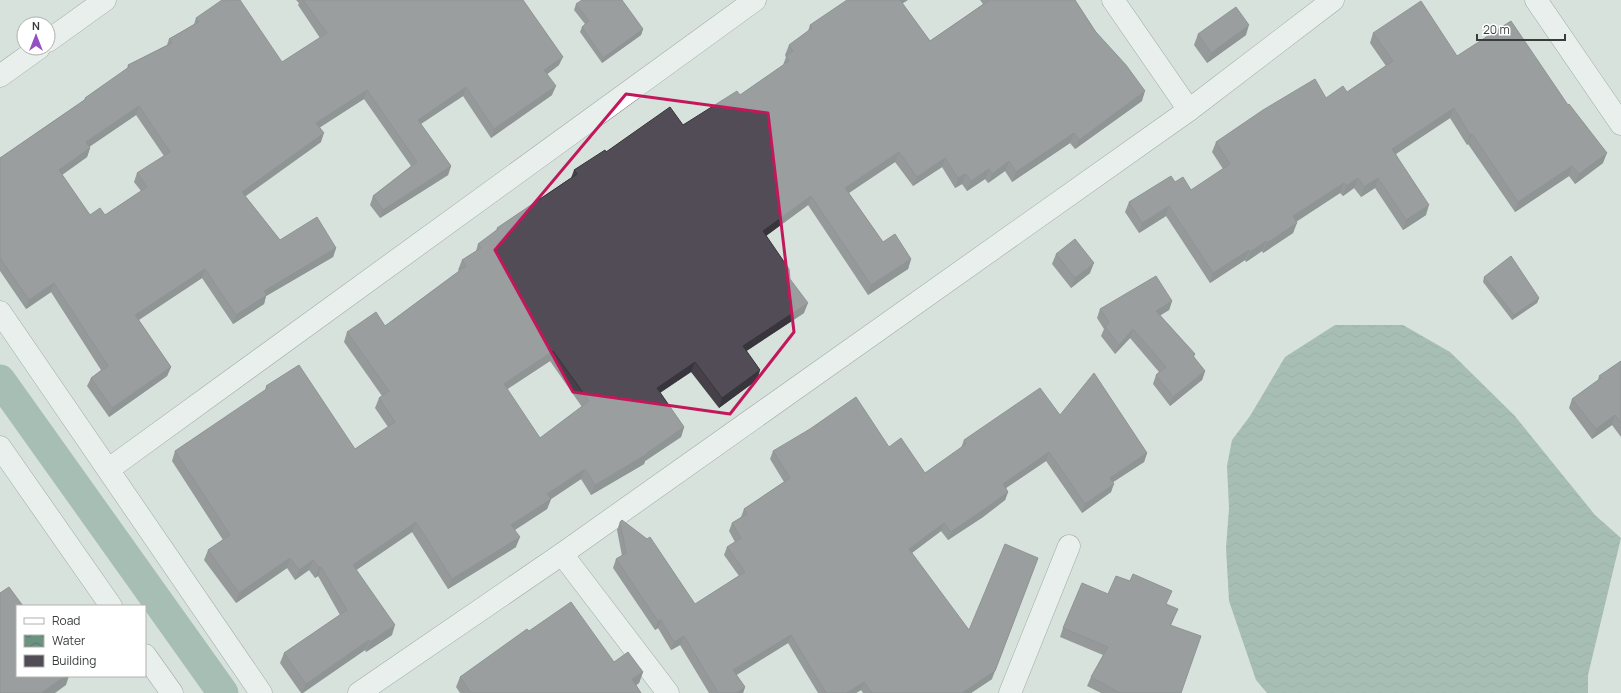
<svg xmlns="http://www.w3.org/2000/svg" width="1621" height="693" viewBox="0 0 1621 693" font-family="Manrope,sans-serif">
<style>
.water{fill:url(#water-waves)}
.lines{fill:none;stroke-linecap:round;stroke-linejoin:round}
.canal{stroke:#6c9280;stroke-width:31}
.minor-casing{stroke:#5c6762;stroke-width:23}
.tertiary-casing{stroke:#5c6762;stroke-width:23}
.minor{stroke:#fff;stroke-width:22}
.tertiary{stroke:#fff;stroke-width:22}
.wall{fill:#464149;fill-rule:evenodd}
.shaded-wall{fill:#39353c}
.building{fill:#514c55;stroke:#39353c;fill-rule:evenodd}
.marked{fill:none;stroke:#c2185b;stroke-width:3;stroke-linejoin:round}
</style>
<defs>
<pattern id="water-waves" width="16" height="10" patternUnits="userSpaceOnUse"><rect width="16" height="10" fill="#6c9280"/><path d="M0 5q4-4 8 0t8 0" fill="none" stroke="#5a786a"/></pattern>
</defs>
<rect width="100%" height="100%" fill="#d7e2dc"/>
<polygon class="water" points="1335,325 1403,325 1450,352 1514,415 1595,515 1621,538 1588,675 1588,693 1267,693 1256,680 1229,601 1226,548 1229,508 1227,466 1232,440 1250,416 1285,357"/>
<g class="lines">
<polyline class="canal" points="0,380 223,693"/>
<defs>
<g id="minor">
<polyline points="1113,0 1189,110"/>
<polyline points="1536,0 1621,124"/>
<polyline points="0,312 261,693"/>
<polyline points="109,469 755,0"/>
<polyline points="562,554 668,693"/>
<polyline points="359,693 562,554 1189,110 1333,0"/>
<polyline points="1010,693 1069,546"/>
</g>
<g id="tertiary">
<polyline points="48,41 105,0"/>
<polyline points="0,76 39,48"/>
<polyline points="0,447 111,606"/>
<polyline points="145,655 172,693"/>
</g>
</defs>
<use href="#minor" class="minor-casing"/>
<use href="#tertiary" class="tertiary-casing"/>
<use href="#minor" class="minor"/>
<use href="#tertiary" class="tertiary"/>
</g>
<g class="wall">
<path d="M296,0H523L559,65L547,74L552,95L491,138L463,96L421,124L451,166L448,175L380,218L370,205L373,196L411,166L364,99L319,127L321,142L245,196L280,240L336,248L333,257L266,296L264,304L233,324L202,278L139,320L171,367L167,376L109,417L87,386L91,378L101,370L51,292L26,309L0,271V158L84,100L85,98L127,69L128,65L167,45L169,39L194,24L196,18L282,62L320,38L298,5L299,3ZM136,115L164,156L137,173L134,182L141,191L105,215H90L62,175L87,157L90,148L89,147Z"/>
<path d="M908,0L902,3L930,41L983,4L980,0H1075L1142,101L1075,149L1070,143L1012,182L1005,171L988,183L985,179L967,191L962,184L955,188L942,167L913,186L895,162L849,193L883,242L911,259L908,269L868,295L808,205L766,236L790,279L804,313L746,351L760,370L757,380L719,408L691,372L660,393L684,427L681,437L645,461L644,464L591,495L581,479L551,499L547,509L515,530L516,547L448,589L412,532L356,570L392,635L366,652L365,650L303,693H301L280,663L284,653L340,615L318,576L315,578L309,570L295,580L287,568L236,603L204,560L208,550L223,540L172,461L175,451L265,391L266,386L355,449L388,427L375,408L379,398L382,396L344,342L347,332L385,326L459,271L458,270L462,260L476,251L478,244L496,231L497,228L571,178L574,170L606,152L683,125L740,95L783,65L786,57L785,55L789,45L808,31L810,25ZM550,361L582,407L540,438L507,389Z"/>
<polygon points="576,4 643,29 641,35 602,63 580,32 582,27 585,24 574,10"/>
<polygon points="1373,33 1457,56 1603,163 1575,184 1569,176 1515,212 1468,144 1467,145 1450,118 1396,154 1426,215 1403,230 1375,188 1361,197 1354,188 1343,196 1340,193 1296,222 1293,233 1263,253 1262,251 1246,262 1245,260 1210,283 1166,216 1139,233 1125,212 1129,202 1175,182 1191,190 1223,169 1212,152 1216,142 1326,98 1347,92 1386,66 1370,43"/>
<polygon points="1198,34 1246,35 1207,63 1194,45"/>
<polygon points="1056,254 1090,273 1071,288 1052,264"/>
<polygon points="1484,277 1539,298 1537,303 1512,320 1483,282"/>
<polygon points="1172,301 1169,310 1160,315 1195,354 1194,357 1205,371 1202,380 1170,406 1153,384 1156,375 1159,372 1130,338 1115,354 1101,336 1104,329 1097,318 1100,309"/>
<polygon points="1621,361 1621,437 1612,425 1592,439 1569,408 1572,399 1598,380 1599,376"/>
<polygon points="1060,415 1147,453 1144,462 1113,482 1111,492 1082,513 1046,461 1006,488 1008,492 1005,500 983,517 948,540 941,531 912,553 992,679 971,693 863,693 861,690 856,693 818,693 788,643 736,675 745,687 743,693 709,693 680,645 671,650 658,628 655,630 613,568 616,559 622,556 617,530 620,522 695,604 739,576 724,555 727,547 735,542 729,531 732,523 741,517 744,509 784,482 770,459 773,451 889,447 925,473 961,448 964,440"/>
<polygon points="1108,594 1167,604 1174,618 1171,625 1181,693 1101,693 1087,686 1091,677 1103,655 1060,637 1063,628"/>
<polygon points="529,631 643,672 639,683 636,685 641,693 460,693 456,687 460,677"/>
</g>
<g class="shaded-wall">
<polygon points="898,0 908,0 895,8"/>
<polygon points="1249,25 1246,35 1207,63 1211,53"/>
<polygon points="643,29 641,35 602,63 603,58"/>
<polygon points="563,57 559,65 541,79 544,70"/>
<polygon points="556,86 552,95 491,138 494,129"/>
<polygon points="466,87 463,96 414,128 418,120"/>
<polygon points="367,90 364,99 313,132 316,123"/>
<polygon points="1145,91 1142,101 1075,149 1079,140"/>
<polygon points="139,106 136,115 83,151 86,142"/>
<polygon points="1454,108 1450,118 1388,159 1392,149"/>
<polygon points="324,133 321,142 239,201 242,192"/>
<polygon points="1074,133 1070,143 1012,182 1016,172"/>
<polygon points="1472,134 1468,144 1467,145 1470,135"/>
<polygon points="90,148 87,157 56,179 59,170"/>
<polygon points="899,152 895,162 841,198 845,188"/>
<polygon points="1607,153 1603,163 1575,184 1579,174"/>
<polygon points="945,158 942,167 913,186 917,177"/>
<polygon points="1009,161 1005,171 988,183 992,174"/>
<polygon points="451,166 448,175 380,218 383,210"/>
<polygon points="1572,166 1569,176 1515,212 1518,202"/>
<polygon points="989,169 985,179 967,191 971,181"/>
<polygon points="966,174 962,184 955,188 958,178"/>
<polygon points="1358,178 1354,188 1343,196 1346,186"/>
<polygon points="1378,178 1375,188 1361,197 1364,187"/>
<polygon points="1344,183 1340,193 1289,226 1293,216"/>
<polygon points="811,196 808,205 759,241 763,231"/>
<polygon points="1429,205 1426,215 1403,230 1406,220"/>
<polygon points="1169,206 1166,216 1139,233 1142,223"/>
<polygon points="1297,223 1293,233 1263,253 1267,243"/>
<polygon points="1266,241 1262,251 1246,262 1250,252"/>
<polygon points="336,248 333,257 266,296 264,304 233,324 236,315 264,291"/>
<polygon points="1249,250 1245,260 1210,283 1213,273"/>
<polygon points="911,259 908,269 868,295 871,285"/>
<polygon points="1094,263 1090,273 1071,288 1075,278"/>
<polygon points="205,269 202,278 132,324 135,315"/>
<polygon points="54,283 51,292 26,309 29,300"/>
<polygon points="1539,298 1537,303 1512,320 1514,315"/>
<polygon points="1172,301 1169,310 1153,320 1156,311"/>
<polygon points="808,303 804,313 739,356 743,346"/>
<polygon points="1133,329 1130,338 1115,354 1119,345"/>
<polygon points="553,351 550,361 500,394 504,384"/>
<polygon points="695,362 691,372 653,397 657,388"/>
<polygon points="171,367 167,376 109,417 112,408"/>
<polygon points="760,370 757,380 719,408 722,398"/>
<polygon points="1205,371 1202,380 1170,406 1173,397"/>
<polygon points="1615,415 1612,425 1592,439 1596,429"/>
<polygon points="684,427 681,437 645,461 644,464 591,495 595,485 647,453"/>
<polygon points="1049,452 1046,461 1000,492 1003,484"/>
<polygon points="1147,453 1144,462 1107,486 1110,478"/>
<polygon points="585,469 581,479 551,499 547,509 508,534 511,525 547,494"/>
<polygon points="1114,484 1111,492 1082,513 1085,504"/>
<polygon points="1008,492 1005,500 983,517 948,540 951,532"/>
<polygon points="416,522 412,532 349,575 353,565"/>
<polygon points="944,523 941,531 906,557 909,549"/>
<polygon points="520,537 516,547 448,589 452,579"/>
<polygon points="290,558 287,568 236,603 239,593"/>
<polygon points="1038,558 992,679 971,693 962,693"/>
<polygon points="313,560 309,570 295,580 299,570"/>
<polygon points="321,567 318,576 315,578 319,568"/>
<polygon points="1178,609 1174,618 1167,633 1170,625"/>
<polygon points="661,620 658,628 655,630 658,621"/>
<polygon points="395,625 392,635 366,652 370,642"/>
<polygon points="791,635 788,643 730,679 733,670"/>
<polygon points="684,636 680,645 671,650 674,642"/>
<polygon points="369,640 365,650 302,693 306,684"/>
<polygon points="643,672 639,683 629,690 632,679"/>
<polygon points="65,676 69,676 66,685 55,693 41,693"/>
<polygon points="864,682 861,690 856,693 847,693"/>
<polygon points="745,687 743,693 737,693"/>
</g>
<g class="building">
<path d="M222,0H240L282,62L327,33L303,0H523L563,57L544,70L556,86L494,129L466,87L418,120L451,166L383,210L373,196L417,162L367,90L316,123L324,133L242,192L280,240L317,217L336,248L264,291L267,295L236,315L205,269L135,315L171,367L112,408L91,378L108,366L54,283L29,300L0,258V158L86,99L85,98L129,67L128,65L172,43L169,39L199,22L196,18ZM139,106L170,152L137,173L147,187L105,215L100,208L90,215L59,170L90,148L86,142Z"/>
<polygon points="582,0 622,0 643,29 603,58 582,27 589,21 576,4"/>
<path d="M847,0H900L930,41L990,0H1075L1095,31L1126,65L1145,91L1079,140L1074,133L1016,172L1009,161L992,174L989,169L971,181L966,174L958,178L945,158L917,177L899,152L845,188L883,242L895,234L911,259L871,285L811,196L763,231L789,269L790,279L808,303L743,346L760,370L722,398L695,362L657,388L684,427L647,453V454L595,485L585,469L547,494L551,499L511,525L520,537L452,579L416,522L353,565L395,625L370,642L369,640L306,684L284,653L347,610L321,567L319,568L313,560L299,570L290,558L239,593L208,550L230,535L175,451L268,388L266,386L299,365L355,449L395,422L379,398L389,391L347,332L376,312L385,326L466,266L462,260L481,248L478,244L498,229L497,228L577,174L574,170L605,150L606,152L670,107L683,125L737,91L740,95L789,61L786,56L793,51L789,45L812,28L810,25ZM553,351L589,401L540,438L504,384Z"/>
<polygon points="1421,1 1457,56 1511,21 1568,105 1569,104 1607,153 1579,174 1572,166 1518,202 1472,134 1470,135 1454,108 1392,149 1429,205 1406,220 1378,178 1364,187 1358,178 1346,186 1344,183 1293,216 1297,223 1267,243 1266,241 1250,252 1249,250 1213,273 1169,206 1142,223 1129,202 1171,176 1175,182 1183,177 1191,190 1230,164 1216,142 1263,110 1315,79 1326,98 1343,86 1347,92 1393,61 1373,33"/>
<polygon points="1236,7 1249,25 1211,53 1198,34"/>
<polygon points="1075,239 1094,263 1075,278 1056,254"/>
<polygon points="1511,256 1539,298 1514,315 1484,277"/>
<polygon points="1156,276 1172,301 1156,311 1195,354 1193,356 1205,371 1173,397 1156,375 1166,367 1133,329 1119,345 1105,327 1109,322 1100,309"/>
<polygon points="1621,361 1621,423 1615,415 1596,429 1572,399 1601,378 1599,376"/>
<polygon points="1094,373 1147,453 1110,478 1114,484 1085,504 1049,452 1003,484 1008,492 986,508 951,532 944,523 909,549 969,630 1005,544 1038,558 995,671 962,693 872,693 864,682 847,693 826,693 791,635 733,670 745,687 737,693 718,693 684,636 674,642 661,620 658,621 616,559 626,553 620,522 622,520 647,539 650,537 695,604 745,572 727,547 741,538 732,523 747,514 744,509 790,478 773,451 810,429 856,397 889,447 901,438 925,473 966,444 964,440 1040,388 1060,415"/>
<polygon points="1133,574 1172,591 1166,604 1178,609 1170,625 1201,636 1181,693 1120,693 1091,677 1108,647 1063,628 1082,583 1108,594 1116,576 1130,581"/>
<polygon points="9,587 23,606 17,606 17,676 65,676 41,693 0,693 0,593"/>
<polygon points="571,602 614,662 628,652 643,672 632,679 641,693 471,693 460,677 527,629 529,631"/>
</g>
<path d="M0 0H1621V693H0ZM626,94L768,113L794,332L730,414L573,392L495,250Z" fill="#d7e2dc" fill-opacity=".55" fill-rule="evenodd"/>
<path class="marked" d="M626,94L768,113L794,332L730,414L573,392L495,250Z"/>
<rect x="16" y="605" width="130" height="72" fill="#ffffff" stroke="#afb1b1"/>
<rect x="24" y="618" width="20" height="6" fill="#ffffff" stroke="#afb1b1"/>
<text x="52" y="625" font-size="12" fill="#383d3b">Road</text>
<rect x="24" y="635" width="20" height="12" fill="url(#water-waves)" stroke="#afb1b1"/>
<text x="52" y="645" font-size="12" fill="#383d3b">Water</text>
<rect x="24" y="655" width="20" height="12" fill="#514c55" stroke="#afb1b1"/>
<text x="52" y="665" font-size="12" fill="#383d3b">Building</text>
<g transform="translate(36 36)"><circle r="19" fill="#ffffff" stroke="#afb1b1"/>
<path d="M0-3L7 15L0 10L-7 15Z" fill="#9350c5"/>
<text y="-6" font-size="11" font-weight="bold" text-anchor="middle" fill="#383d3b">N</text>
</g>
<path d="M1477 34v6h88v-6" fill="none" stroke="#383d3b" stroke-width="2"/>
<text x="1483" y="34" font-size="12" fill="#383d3b" stroke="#ffffff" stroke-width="3" paint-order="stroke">20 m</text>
</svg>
